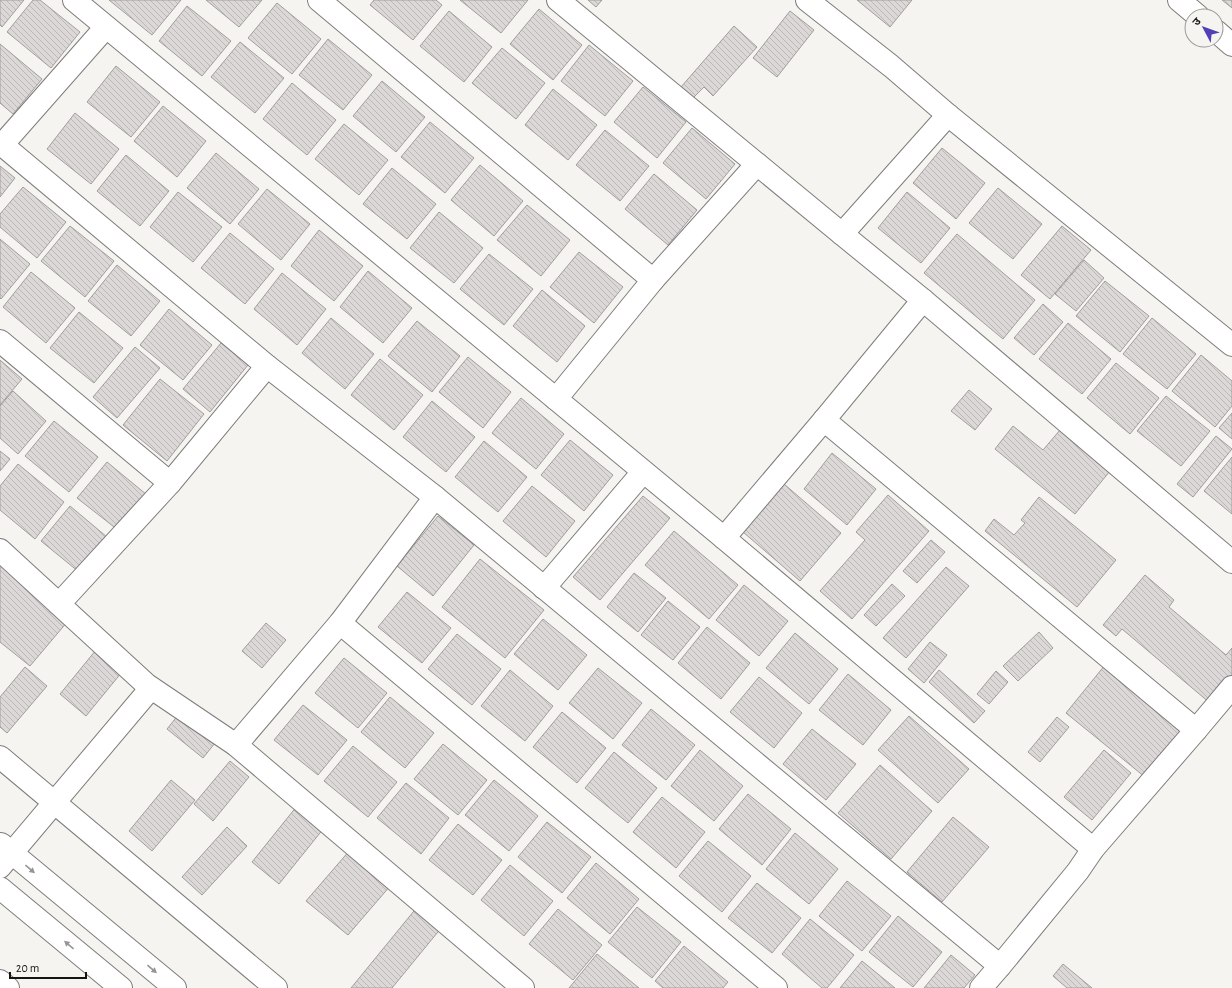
<svg xmlns="http://www.w3.org/2000/svg" width="1232" height="988" viewBox="0 0 1232 988" font-family="'Alegreya Sans','Noto Sans Devanagari',sans-serif">
<style>
.building{fill:url(#building-back-hatch);stroke:#a19d9c}
.lines{fill:none;stroke-linecap:round;stroke-linejoin:round}
.minor-casing{stroke:#7f7d7b;stroke-width:24}
.minor{stroke:#fff;stroke-width:22}
.oneway{fill:#959595}
</style>
<defs>
<pattern id="building-back-hatch" width="6" height="6" patternUnits="userSpaceOnUse"><rect width="6" height="6" fill="#dcd8d7"/><path d="M-1 5l2 2M0 0l6 6M5-1l2 2" fill="none" stroke="#bcb8b8"/></pattern>
</defs>
<rect width="100%" height="100%" fill="#f6f4f1"/>
<g class="building">
<polygon points="0,0 24,0 2,27 0,25"/>
<polygon points="33,0 40,0 80,32 51,68 7,32"/>
<polygon points="109,0 181,0 152,35"/>
<polygon points="206,0 262,0 239,27"/>
<polygon points="374,0 436,0 442,5 413,40 370,5"/>
<polygon points="460,0 528,0 501,33"/>
<polygon points="588,0 602,0 596,7"/>
<polygon points="857,0 912,0 890,27"/>
<polygon points="1222,0 1232,0 1232,8"/>
<polygon points="277,3 321,39 292,74 248,38"/>
<polygon points="187,6 231,41 202,76 159,41"/>
<polygon points="539,9 582,45 553,80 510,44"/>
<polygon points="449,11 492,47 464,82 420,46"/>
<polygon points="790,11 814,30 777,77 753,58"/>
<polygon points="734,26 757,47 713,96 704,87 693,98 681,87"/>
<polygon points="328,39 372,75 343,110 299,75"/>
<polygon points="240,42 284,78 255,113 211,77"/>
<polygon points="0,44 42,79 13,114 0,103"/>
<polygon points="589,45 633,81 605,116 561,81"/>
<polygon points="502,48 545,83 516,119 472,83"/>
<polygon points="116,66 160,102 131,137 87,102"/>
<polygon points="382,81 425,117 396,152 353,116"/>
<polygon points="292,83 336,120 307,155 263,119"/>
<polygon points="643,87 686,122 657,158 614,122"/>
<polygon points="553,89 597,125 568,160 525,125"/>
<polygon points="163,106 206,141 177,177 134,141"/>
<polygon points="75,113 119,149 91,184 47,149"/>
<polygon points="430,122 474,158 445,193 401,157"/>
<polygon points="344,124 388,160 359,195 315,159"/>
<polygon points="692,128 735,164 706,199 663,163"/>
<polygon points="605,130 649,166 620,201 576,165"/>
<polygon points="942,148 985,183 956,219 913,183"/>
<polygon points="216,153 259,189 230,224 187,188"/>
<polygon points="126,155 169,191 140,226 97,191"/>
<polygon points="480,165 523,201 494,236 451,200"/>
<polygon points="0,166 15,178 0,197"/>
<polygon points="392,168 436,204 407,239 363,204"/>
<polygon points="654,174 697,210 668,245 625,209"/>
<polygon points="23,187 66,222 37,258 0,227 0,214"/>
<polygon points="998,188 1042,224 1013,259 969,223"/>
<polygon points="267,189 310,224 281,260 238,224"/>
<polygon points="178,192 222,227 193,262 150,227"/>
<polygon points="907,192 950,228 921,263 878,228"/>
<polygon points="527,205 570,240 541,276 497,240"/>
<polygon points="439,212 483,248 454,283 410,248"/>
<polygon points="70,226 114,261 85,297 41,261"/>
<polygon points="1062,226 1091,250 1050,299 1021,275"/>
<polygon points="319,230 363,266 334,301 291,266"/>
<polygon points="230,233 274,269 245,304 201,268"/>
<polygon points="957,234 1035,300 1003,339 924,273"/>
<polygon points="0,239 30,264 1,299 0,298"/>
<polygon points="579,252 623,287 594,323 550,287"/>
<polygon points="489,254 533,289 504,325 460,289"/>
<polygon points="1084,260 1104,278 1076,311 1055,294"/>
<polygon points="117,265 160,301 131,336 88,301"/>
<polygon points="368,271 412,308 383,343 340,307"/>
<polygon points="31,272 75,308 46,343 3,307"/>
<polygon points="282,273 326,309 297,345 254,309"/>
<polygon points="1105,281 1149,316 1120,352 1076,316"/>
<polygon points="542,290 585,326 557,362 513,326"/>
<polygon points="1043,304 1063,322 1034,355 1014,338"/>
<polygon points="169,309 212,345 183,380 140,345"/>
<polygon points="79,312 123,348 94,383 50,348"/>
<polygon points="331,318 374,354 345,389 302,353"/>
<polygon points="1152,318 1196,354 1167,389 1123,354"/>
<polygon points="417,321 460,356 432,392 388,356"/>
<polygon points="1068,323 1111,359 1082,394 1039,359"/>
<polygon points="221,343 248,365 210,412 183,389"/>
<polygon points="135,347 160,368 117,418 93,397"/>
<polygon points="1201,355 1232,381 1232,406 1215,427 1172,391"/>
<polygon points="468,357 511,392 483,428 439,392"/>
<polygon points="380,359 423,395 394,430 351,395"/>
<polygon points="0,360 22,379 0,405"/>
<polygon points="1116,363 1159,398 1130,434 1087,398"/>
<polygon points="160,379 204,414 167,461 123,425"/>
<polygon points="969,390 992,409 975,430 951,411"/>
<polygon points="13,391 46,421 18,454 0,438 0,406"/>
<polygon points="1166,396 1210,431 1181,466 1137,431"/>
<polygon points="521,398 564,434 536,469 492,433"/>
<polygon points="432,401 475,437 446,472 403,437"/>
<polygon points="1232,413 1232,439 1219,428"/>
<polygon points="54,421 98,457 69,492 25,456"/>
<polygon points="1013,426 1043,450 1060,430 1110,471 1075,514 995,449"/>
<polygon points="1216,436 1232,449 1193,497 1177,484"/>
<polygon points="570,440 613,475 584,511 541,475"/>
<polygon points="484,441 527,477 498,512 455,477"/>
<polygon points="0,451 10,459 0,471"/>
<polygon points="832,453 876,489 847,525 804,489"/>
<polygon points="1232,457 1232,514 1204,491"/>
<polygon points="107,462 147,495 118,530 77,498"/>
<polygon points="18,464 64,502 35,539 0,510 0,486"/>
<polygon points="784,484 841,533 800,581 743,532"/>
<polygon points="532,486 575,521 546,557 503,521"/>
<polygon points="888,495 929,531 852,619 820,591 865,540 856,532"/>
<polygon points="643,496 670,518 600,600 573,577"/>
<polygon points="1039,497 1116,560 1077,607 985,531 994,519 1014,535 1025,523 1021,520"/>
<polygon points="70,506 107,537 79,572 41,541"/>
<polygon points="438,516 474,545 433,596 397,566"/>
<polygon points="674,531 738,585 709,619 645,565"/>
<polygon points="931,540 945,552 917,583 903,571"/>
<polygon points="480,559 544,610 505,658 442,607"/>
<polygon points="0,564 68,621 30,666 0,642"/>
<polygon points="946,567 969,586 906,658 883,638"/>
<polygon points="634,573 666,598 638,632 607,607"/>
<polygon points="1145,575 1174,600 1169,607 1226,655 1232,648 1232,676 1210,703 1122,629 1116,636 1103,625"/>
<polygon points="892,584 905,596 876,626 864,615"/>
<polygon points="744,585 788,621 759,656 716,620"/>
<polygon points="407,592 451,628 422,663 378,627"/>
<polygon points="668,601 700,627 673,660 641,635"/>
<polygon points="543,619 587,655 558,690 514,654"/>
<polygon points="266,623 286,640 262,668 242,651"/>
<polygon points="707,627 750,663 721,699 678,663"/>
<polygon points="1039,632 1053,648 1018,681 1003,666"/>
<polygon points="795,633 838,669 809,704 766,668"/>
<polygon points="457,634 501,669 472,705 428,669"/>
<polygon points="930,642 947,655 924,683 908,669"/>
<polygon points="96,650 122,672 86,716 60,694"/>
<polygon points="344,658 387,693 358,728 315,693"/>
<polygon points="1105,665 1182,729 1145,777 1066,713"/>
<polygon points="25,667 47,686 7,733 0,727 0,697"/>
<polygon points="598,668 642,703 613,739 569,703"/>
<polygon points="510,670 553,706 525,741 481,706"/>
<polygon points="939,670 985,711 974,723 929,682"/>
<polygon points="996,671 1008,682 989,704 977,694"/>
<polygon points="848,674 891,710 863,745 819,710"/>
<polygon points="759,677 802,713 774,748 730,712"/>
<polygon points="390,697 434,733 405,768 361,732"/>
<polygon points="303,705 347,740 318,775 274,740"/>
<polygon points="651,709 695,745 666,780 622,745"/>
<polygon points="562,712 606,748 577,783 533,747"/>
<polygon points="179,714 215,743 203,758 167,729"/>
<polygon points="909,716 969,769 938,803 878,750"/>
<polygon points="1057,717 1069,727 1040,762 1028,752"/>
<polygon points="812,729 856,764 826,800 783,764"/>
<polygon points="443,744 487,780 458,815 414,779"/>
<polygon points="353,746 397,782 368,817 324,781"/>
<polygon points="700,750 743,786 714,821 671,786"/>
<polygon points="1104,750 1131,773 1092,820 1064,797"/>
<polygon points="614,752 657,788 628,823 585,788"/>
<polygon points="230,761 249,777 213,821 194,804"/>
<polygon points="880,765 932,811 891,859 838,813"/>
<polygon points="171,780 195,800 152,851 129,831"/>
<polygon points="494,780 538,816 509,851 465,815"/>
<polygon points="406,783 449,818 421,854 377,818"/>
<polygon points="748,794 791,829 762,865 719,829"/>
<polygon points="662,797 705,832 676,868 633,832"/>
<polygon points="297,806 324,828 279,884 252,862"/>
<polygon points="953,817 989,847 942,902 907,872"/>
<polygon points="547,822 591,857 562,893 518,857"/>
<polygon points="458,824 502,860 473,895 429,860"/>
<polygon points="227,827 247,846 202,895 182,877"/>
<polygon points="795,833 838,869 809,904 766,869"/>
<polygon points="708,841 751,876 722,912 679,876"/>
<polygon points="350,850 391,885 348,935 306,901"/>
<polygon points="596,863 639,899 610,934 567,898"/>
<polygon points="510,865 553,901 524,936 481,900"/>
<polygon points="847,881 891,916 862,951 819,916"/>
<polygon points="757,883 801,918 772,953 728,918"/>
<polygon points="418,906 442,927 392,988 351,988"/>
<polygon points="637,907 681,942 652,978 608,942"/>
<polygon points="558,909 602,945 573,980 529,944"/>
<polygon points="898,916 942,952 913,987 869,952"/>
<polygon points="810,919 854,955 827,988 822,988 782,954"/>
<polygon points="684,946 728,982 723,988 663,988 655,981"/>
<polygon points="597,954 639,988 569,988"/>
<polygon points="951,955 975,975 964,988 924,988"/>
<polygon points="862,961 895,988 840,988"/>
<polygon points="1063,964 1092,988 1067,988 1053,976"/>
</g>
<g class="lines">
<defs>
<g id="minor">
<polyline points="74,0 724,538 1093,849"/>
<polyline points="319,0 653,280"/>
<polyline points="558,0 842,234 923,300 1232,562"/>
<polyline points="807,0 891,66 948,115 1232,345"/>
<polyline points="1179,0 1198,16"/>
<polyline points="1216,31 1232,45"/>
<polyline points="0,143 267,366 435,497 1000,966 1078,871 1093,849 1196,730 1232,687"/>
<polyline points="2,145 106,27"/>
<polyline points="842,234 948,115"/>
<polyline points="0,341 170,483 267,366"/>
<polyline points="556,399 653,280 757,164"/>
<polyline points="824,420 1196,730"/>
<polyline points="724,538 824,420 923,300"/>
<polyline points="0,550 147,685 236,745 523,988"/>
<polyline points="544,588 643,472"/>
<polyline points="59,604 170,483"/>
<polyline points="340,623 776,988"/>
<polyline points="236,745 340,623 435,497"/>
<polyline points="0,757 276,988"/>
<polyline points="1,844 175,988"/>
<polyline points="0,867 151,688"/>
<polyline points="0,888 121,988"/>
<polyline points="0,981 8,988"/>
<polyline points="981,988 1000,966"/>
</g>
</defs>
<use href="#minor" class="minor-casing"/>
<use href="#minor" class="minor"/>
</g>
<defs><path id="oneway-solid" d="M-6-.8H1V-3.2L6.5 0L1 3.2V.8H-6Z"/></defs>
<g class="oneway">
<use href="#oneway-solid" transform="translate(30 869) rotate(40)"/>
<use href="#oneway-solid" transform="translate(69 945) rotate(-140)"/>
<use href="#oneway-solid" transform="translate(152 969) rotate(40)"/>
</g>
<g transform="translate(1204 28) rotate(311)"><circle r="19" fill="#f6f4f1" stroke="#9c9a98"/>
<path d="M0-3L7 15L0 10L-7 15Z" fill="#4f40b7"/>
<text y="-6" font-size="11" font-weight="bold" text-anchor="middle" fill="#141413">उ</text>
</g>
<path d="M10 972v6h76v-6" fill="none" stroke="#141413" stroke-width="2"/>
<text x="16" y="972" font-size="12" fill="#141413" stroke="#f6f4f1" stroke-width="3" paint-order="stroke">20 m</text>
</svg>
